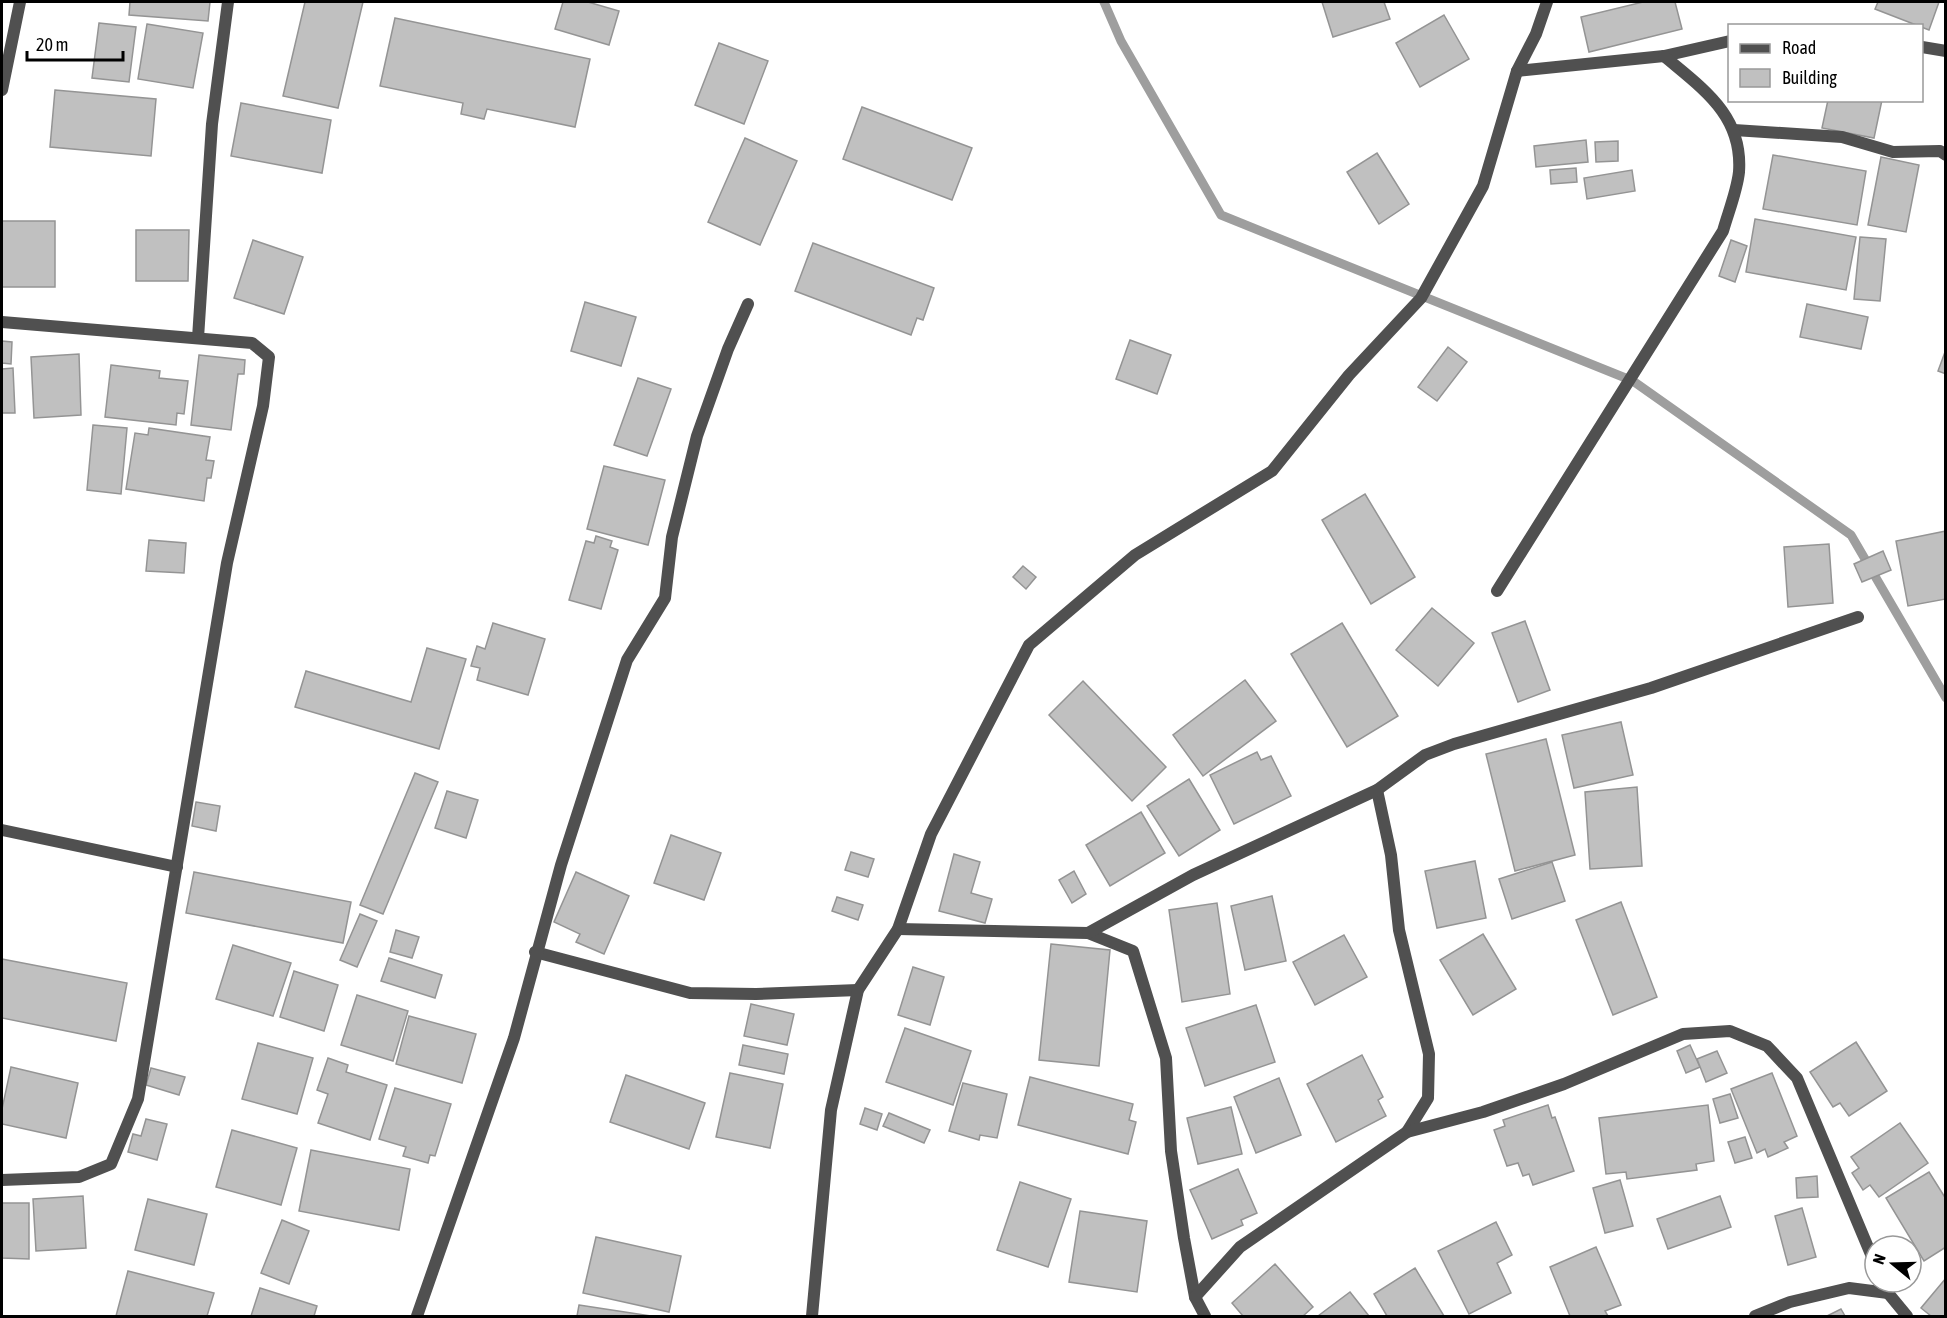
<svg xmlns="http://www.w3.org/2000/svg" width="1947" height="1318" viewBox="0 0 1947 1318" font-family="'Asap Condensed',sans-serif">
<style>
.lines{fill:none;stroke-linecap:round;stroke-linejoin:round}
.stream{stroke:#9e9e9e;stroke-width:9}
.building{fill:#c0c0c0;stroke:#949494;stroke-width:1.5}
.minor{stroke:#505050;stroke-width:12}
</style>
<rect width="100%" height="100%" fill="#fff"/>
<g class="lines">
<polyline class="stream" points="1104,2 1121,41 1221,215 1633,381 1851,535 1946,698"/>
</g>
<g class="building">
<polygon points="130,2 210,2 208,21 129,15"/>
<polygon points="305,2 363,2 338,108 283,96"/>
<polygon points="563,2 588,2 619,11 609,45 555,29"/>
<polygon points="1322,2 1384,2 1390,19 1333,37"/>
<polygon points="1643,2 1675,2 1682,29 1589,52 1581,17"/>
<polygon points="1878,2 1939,2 1929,30 1875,9"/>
<polygon points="1444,15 1469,59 1420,87 1396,43"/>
<polygon points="395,18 590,59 575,127 487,109 484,119 461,114 463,103 380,86"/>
<polygon points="99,23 136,27 129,82 92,78"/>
<polygon points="147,24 203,33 193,88 138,79"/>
<polygon points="719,43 768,61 744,124 695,105"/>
<polygon points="55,90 156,99 151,156 50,147"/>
<polygon points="1828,100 1882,100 1874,138 1822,128"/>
<polygon points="241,103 331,120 322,173 231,156"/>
<polygon points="862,107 972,148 952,200 843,159"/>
<polygon points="745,138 797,161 760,245 708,222"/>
<polygon points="1586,140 1588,162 1536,167 1534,146"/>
<polygon points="1618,141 1618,161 1596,162 1595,142"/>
<polygon points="1377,153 1409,204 1379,224 1347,172"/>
<polygon points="1773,155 1866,171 1857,225 1763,209"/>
<polygon points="1881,157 1919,165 1906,232 1868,225"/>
<polygon points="1576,168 1577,182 1551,184 1550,170"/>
<polygon points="1632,170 1635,191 1587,199 1584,178"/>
<polygon points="1755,219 1856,237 1846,290 1746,272"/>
<rect x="2" y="221" width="53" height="66"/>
<polygon points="136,230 189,230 188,281 136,281"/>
<polygon points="1860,237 1886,239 1880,301 1854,299"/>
<polygon points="253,240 303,257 284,314 234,298"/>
<polygon points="1731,240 1747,246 1735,282 1719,276"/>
<polygon points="813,243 934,288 923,320 917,318 911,335 795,291"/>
<polygon points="585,302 636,317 621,366 571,351"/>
<polygon points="1807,304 1868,317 1861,349 1800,337"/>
<polygon points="1130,340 1171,355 1157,394 1116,379"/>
<polygon points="2,341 12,342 11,364 2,363"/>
<polygon points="1448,347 1467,362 1437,401 1418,387"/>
<polygon points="1945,352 1946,352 1946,374 1938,371"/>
<polygon points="79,354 81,415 34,418 31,357"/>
<polygon points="199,355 245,360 244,374 238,374 231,430 191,425"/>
<polygon points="111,365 160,371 159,378 188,381 184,414 177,413 176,425 105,417"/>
<polygon points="13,368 15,413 2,413 2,369"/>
<polygon points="638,378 671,389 647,456 614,445"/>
<polygon points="93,425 127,428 121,494 87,490"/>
<polygon points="149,428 210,437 206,460 214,461 211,478 207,478 204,501 126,489 135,433 148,435"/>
<polygon points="604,466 665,480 648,545 587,529"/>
<polygon points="1365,494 1415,577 1371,604 1322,520"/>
<polygon points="1946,531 1946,599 1908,606 1896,541"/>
<polygon points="596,536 612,541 610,547 618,550 601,609 569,600 586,541 594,543"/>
<polygon points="149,540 186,543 184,573 146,571"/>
<polygon points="1829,544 1833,603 1788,607 1784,547"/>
<polygon points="1883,551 1891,570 1862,582 1854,564"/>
<polygon points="1023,566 1036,577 1026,589 1013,577"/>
<polygon points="1432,608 1474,643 1438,686 1396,650"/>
<polygon points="1525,621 1550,690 1518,702 1492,633"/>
<polygon points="493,623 545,639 528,695 477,680 480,668 471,666 477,646 485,649"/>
<polygon points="1342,623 1398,716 1347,747 1291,654"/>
<polygon points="427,648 466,659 439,749 295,707 306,671 411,702"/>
<polygon points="1245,680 1276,721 1203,776 1173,735"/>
<polygon points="1083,681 1166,767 1132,801 1049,715"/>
<polygon points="1621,722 1633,775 1574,788 1562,735"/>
<polygon points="1546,739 1575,855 1515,871 1486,754"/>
<polygon points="1257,752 1261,760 1271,756 1291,796 1234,824 1210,775"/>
<polygon points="415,773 438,782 383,914 360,905"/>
<polygon points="1189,779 1220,830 1179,856 1147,806"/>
<polygon points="1637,787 1642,866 1590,869 1585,792"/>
<polygon points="447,791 478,800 466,838 435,828"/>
<polygon points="196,802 220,806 216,831 192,826"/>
<polygon points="1141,812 1165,853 1110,886 1086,845"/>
<polygon points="671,835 721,853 704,900 654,883"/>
<polygon points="851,852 874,859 868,877 845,870"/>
<polygon points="954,854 980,862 971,893 992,899 985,923 939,911"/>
<polygon points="1475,861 1486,918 1437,928 1425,871"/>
<polygon points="1552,862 1565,901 1512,919 1499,879"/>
<polygon points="1074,871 1086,894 1072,903 1059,880"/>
<polygon points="194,872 351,902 343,943 186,913"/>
<polygon points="576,872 629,896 604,954 576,942 580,934 554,922"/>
<polygon points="1272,896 1286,961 1245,970 1231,906"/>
<polygon points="837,897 863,905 858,920 832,911"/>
<polygon points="1621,902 1657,997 1613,1015 1576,920"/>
<polygon points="1217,903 1230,994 1182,1002 1169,910"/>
<polygon points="360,914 377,921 357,967 340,960"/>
<polygon points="396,930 419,937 412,958 390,952"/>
<polygon points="1483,934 1516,989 1473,1015 1440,960"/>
<polygon points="1344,935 1367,977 1315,1005 1293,962"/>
<polygon points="1051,944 1110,950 1099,1066 1039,1060"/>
<polygon points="233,945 291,963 273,1016 216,999"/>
<polygon points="389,958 442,975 435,998 381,981"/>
<polygon points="2,959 127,983 116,1041 2,1018"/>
<polygon points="913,967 944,977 930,1025 898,1015"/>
<polygon points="294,971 338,985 324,1031 280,1017"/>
<polygon points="357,995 408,1011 393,1061 341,1045"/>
<polygon points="751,1004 794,1014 787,1045 744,1036"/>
<polygon points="1256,1005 1275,1062 1205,1086 1186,1028"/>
<polygon points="409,1016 476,1034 462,1083 396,1064"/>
<polygon points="905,1028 971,1051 953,1105 886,1082"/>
<polygon points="1856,1042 1887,1091 1849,1116 1840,1103 1833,1107 1810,1072"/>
<polygon points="258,1043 313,1058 297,1114 242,1099"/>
<polygon points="743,1045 788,1054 784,1074 739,1065"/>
<polygon points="1690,1045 1700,1067 1686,1073 1677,1051"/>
<polygon points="1717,1051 1727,1073 1706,1082 1697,1059"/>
<polygon points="1362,1055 1383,1097 1378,1100 1386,1116 1336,1142 1307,1084"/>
<polygon points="328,1058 348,1065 346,1072 387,1085 370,1140 318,1123 328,1094 317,1090"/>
<polygon points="11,1067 78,1083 66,1138 2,1124 2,1109"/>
<polygon points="151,1068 185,1077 179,1095 146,1085"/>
<polygon points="730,1073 783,1084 770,1148 716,1137"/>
<polygon points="1772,1073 1797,1136 1784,1142 1788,1148 1768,1157 1765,1149 1757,1153 1731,1089"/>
<polygon points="626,1075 705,1103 689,1149 610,1122"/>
<polygon points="1030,1077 1133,1104 1129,1120 1136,1122 1128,1154 1018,1125"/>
<polygon points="1279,1078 1301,1135 1256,1153 1234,1097"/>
<polygon points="963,1083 1007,1094 997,1138 980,1135 979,1140 949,1131"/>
<polygon points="395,1088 451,1104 435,1156 430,1155 428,1163 403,1156 406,1147 379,1139"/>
<polygon points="1730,1094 1738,1118 1720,1123 1713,1099"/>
<polygon points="1548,1105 1552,1118 1555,1117 1574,1171 1533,1185 1529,1174 1523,1176 1518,1163 1507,1166 1494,1130 1505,1126 1503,1120"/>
<polygon points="1708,1105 1714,1161 1696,1164 1697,1170 1627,1179 1626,1172 1606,1174 1599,1118"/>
<polygon points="1231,1107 1242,1154 1198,1164 1187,1118"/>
<polygon points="865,1108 882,1114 877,1130 860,1124"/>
<polygon points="889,1113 930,1130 924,1143 883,1126"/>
<polygon points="146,1119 167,1124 157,1160 128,1152 133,1134 141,1136"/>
<polygon points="1900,1123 1928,1163 1879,1197 1870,1185 1863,1190 1852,1173 1859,1168 1851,1157"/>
<polygon points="232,1130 297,1148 281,1205 216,1187"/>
<polygon points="1745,1137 1752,1158 1735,1163 1728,1142"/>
<polygon points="311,1150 410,1169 399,1230 299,1211"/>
<polygon points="1238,1169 1257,1213 1241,1220 1243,1225 1212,1239 1190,1190"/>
<polygon points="1929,1172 1946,1199 1946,1247 1924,1261 1886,1198"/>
<polygon points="1817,1176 1818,1197 1797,1198 1796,1178"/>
<polygon points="1620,1180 1633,1226 1605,1233 1593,1188"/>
<polygon points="1020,1182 1071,1199 1048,1267 997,1250"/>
<polygon points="83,1196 86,1248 36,1251 33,1199"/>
<polygon points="1720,1196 1731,1227 1668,1249 1657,1219"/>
<polygon points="148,1199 207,1214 194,1265 135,1250"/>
<polygon points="2,1203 29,1203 29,1259 2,1258"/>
<polygon points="1802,1208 1816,1257 1788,1265 1775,1216"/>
<polygon points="1080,1211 1147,1221 1137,1292 1069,1282"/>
<polygon points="282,1220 309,1231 289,1284 261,1273"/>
<polygon points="1496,1222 1512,1255 1497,1263 1511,1293 1469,1314 1438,1251"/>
<polygon points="596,1237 681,1256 669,1312 583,1293"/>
<polygon points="1596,1247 1621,1305 1605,1311 1608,1316 1570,1316 1550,1267"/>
<polygon points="1275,1264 1313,1307 1303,1316 1243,1316 1232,1303"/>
<polygon points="1415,1268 1444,1316 1387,1316 1374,1294"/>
<polygon points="128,1271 214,1293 207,1316 116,1316"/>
<polygon points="1946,1278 1946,1316 1931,1316 1921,1308"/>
<polygon points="260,1288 317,1306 314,1316 251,1316"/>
<polygon points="1350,1292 1369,1316 1318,1316"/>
<polygon points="579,1305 651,1316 577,1316"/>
<polygon points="1841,1309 1845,1316 1827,1316"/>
</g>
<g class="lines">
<g class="minor">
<polyline points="1922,47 1946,51"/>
<polyline points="1517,71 1664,56 1730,41"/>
<polyline points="2,90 20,2"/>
<polyline points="1734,130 1842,137 1893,152 1940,151 1946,155"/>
<polyline points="2,322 252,343 269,357 263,406 227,563 138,1099 111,1164 79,1177 2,1180"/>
<polyline points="198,338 212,124 228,2"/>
<path d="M1497,591L1723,231C1728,213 1737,191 1739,172C1743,115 1703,89 1664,56"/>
<polyline points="1377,790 1391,855 1399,930 1429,1054 1428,1098 1407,1132"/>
<polyline points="2,830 177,867"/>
<polyline points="898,929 1088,933 1133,951 1166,1058 1171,1151 1184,1238 1195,1297 1205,1316"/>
<polyline points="1088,933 1193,875 1377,790 1425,755 1454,744 1651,688 1858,617"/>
<polyline points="535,952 690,993 756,994 858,990"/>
<polyline points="1883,1282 1888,1293 1907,1316"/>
<polyline points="1195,1297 1240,1247 1407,1132 1483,1112 1564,1084 1683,1034 1730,1031 1767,1046 1797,1078 1875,1264"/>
<polyline points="417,1316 514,1038 561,865 627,660 665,598 672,537 697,436 728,349 748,304"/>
<polyline points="812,1316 831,1110 858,990 898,929 931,834 1029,645 1135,555 1272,471 1349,375 1421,298 1483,186 1517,71 1536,34 1547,2"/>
<polyline points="1755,1316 1790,1302 1849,1288 1888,1293"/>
</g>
</g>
<rect width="1947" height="1318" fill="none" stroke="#000000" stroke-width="6"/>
<rect x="1728" y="24" width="195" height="78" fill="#ffffff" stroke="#999999" stroke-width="1.5"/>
<rect x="1740" y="44" width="30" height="9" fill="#505050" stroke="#999999" stroke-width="1.5"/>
<text x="1782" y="54" font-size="18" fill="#000000">Road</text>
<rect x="1740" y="69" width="30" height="18" fill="#c0c0c0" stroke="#999999" stroke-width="1.5"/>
<text x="1782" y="84" font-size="18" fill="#000000">Building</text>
<g transform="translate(1893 1264) rotate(289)"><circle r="28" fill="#ffffff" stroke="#999999" stroke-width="1.5"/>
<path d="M0-4.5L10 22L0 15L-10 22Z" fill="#000000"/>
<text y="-9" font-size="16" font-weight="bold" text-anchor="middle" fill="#000000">N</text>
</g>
<path d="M27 51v9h96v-9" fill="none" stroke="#000000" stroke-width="3"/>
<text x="36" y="51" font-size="18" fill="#000000" stroke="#ffffff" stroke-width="4.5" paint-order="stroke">20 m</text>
</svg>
